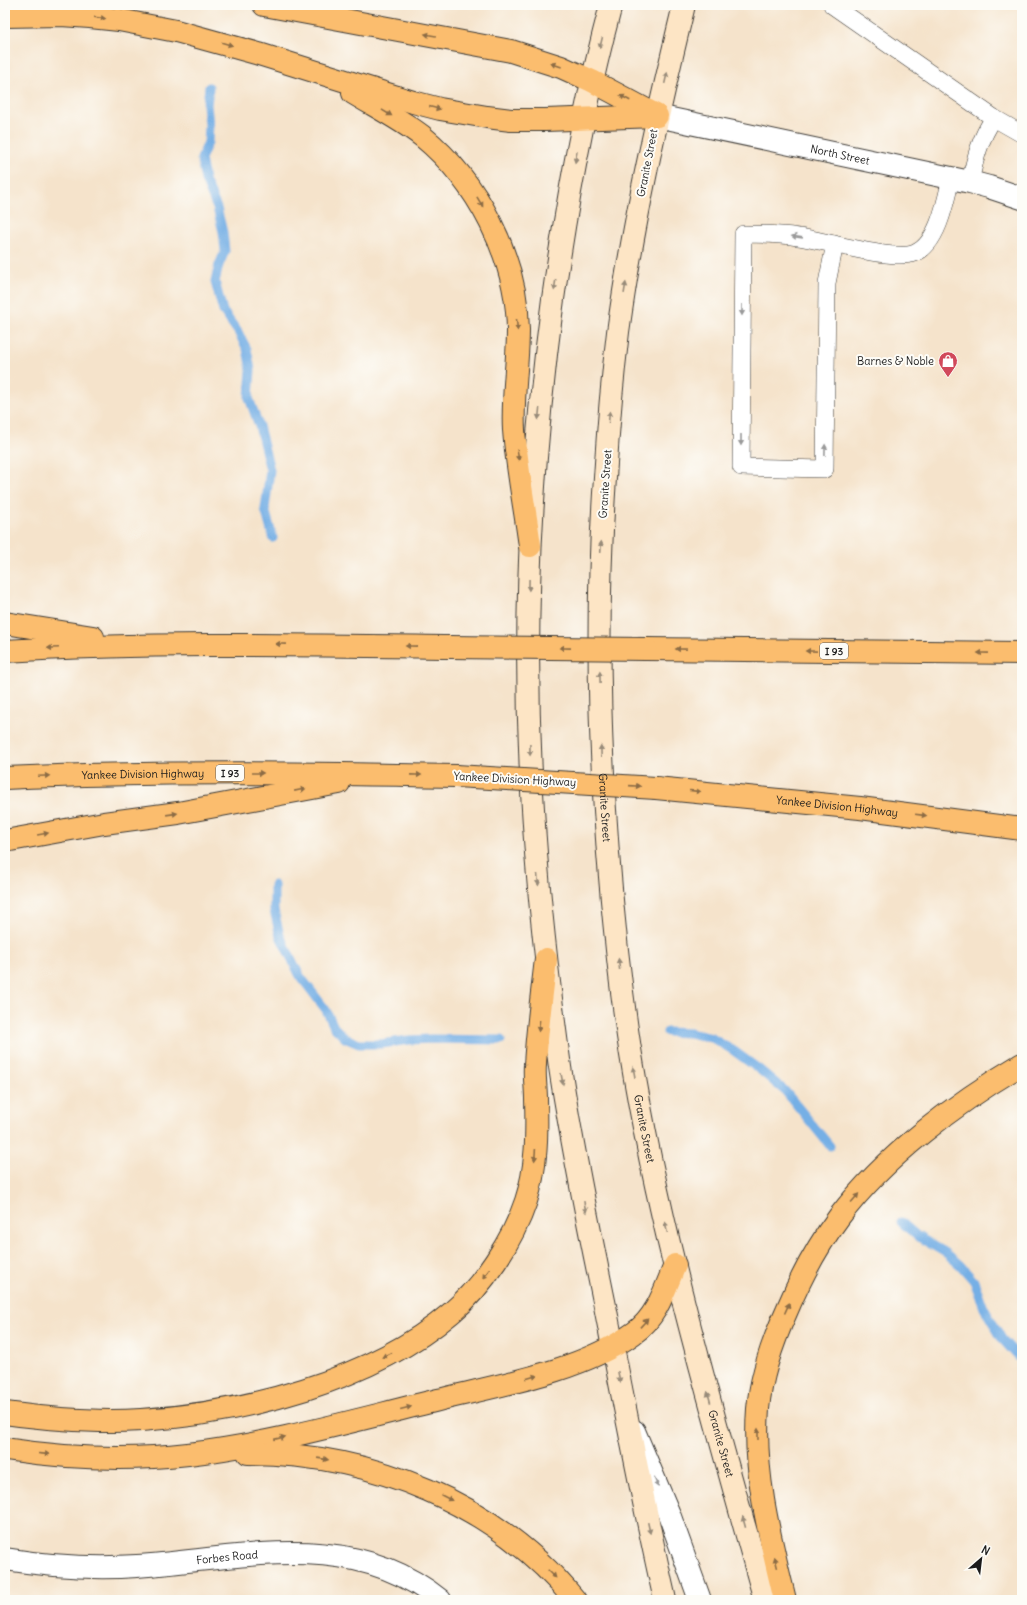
<svg xmlns="http://www.w3.org/2000/svg" width="1027" height="1605" viewBox="0 0 1027 1605" font-family="Delius,sans-serif">
<style>
.lines{fill:none;stroke-linecap:round;stroke-linejoin:round}
.stream{stroke:#74afe5;stroke-width:9}
.service-casing{stroke:#3d3a36;stroke-width:18}
.minor-casing{stroke:#3d3a36;stroke-width:24}
.tertiary-casing{stroke:#3d3a36;stroke-width:24}
.secondary-casing{stroke:#3d3a36;stroke-width:24}
.motorway-casing{stroke:#3d3a36;stroke-width:24}
.service{stroke:#fff;stroke-width:17}
.minor{stroke:#fff;stroke-width:22}
.tertiary{stroke:#fff;stroke-width:22}
.secondary{stroke:#fde5c5;stroke-width:22}
.motorway{stroke:#fbbd6e;stroke-width:22}
.motorway-bridge-casing{stroke:#3d3a36;stroke-width:24;stroke-linecap:butt}
.motorway-bridge{stroke:#fbbd6e;stroke-width:22}
.oneway{fill:#8c6c45}
.oneway2{fill:#988b79}
.oneway3{fill:#999}
.labels{text-anchor:middle;stroke-width:4;stroke-linejoin:round;paint-order:stroke}
.shield{fill:#fdfcf7;stroke:#605f5e;stroke-width:1}
.shield-label{font-size:10px;font-weight:bold;fill:#1c1c1c}
.street-label{font-size:11px;fill:#1c1c1c;stroke:#fdfcf7}
.poi-label{font-size:11px;fill:#1c1c1c;stroke:#fdfcf7;text-anchor:end}
</style>
<rect width="100%" height="100%" fill="#fdfcf7"/>
<filter id="ink" filterUnits="userSpaceOnUse"><feTurbulence type="fractalNoise" baseFrequency=".025" numOctaves="2"/><feDisplacementMap in="SourceGraphic" scale="8" xChannelSelector="R" yChannelSelector="G"/><feConvolveMatrix kernelMatrix="1 2 1 2 8 2 1 2 1" color-interpolation-filters="sRGB"/></filter>
<filter id="wash" filterUnits="userSpaceOnUse"><feTurbulence type="fractalNoise" baseFrequency=".012" numOctaves="4" result="noise"/><feDisplacementMap in="SourceGraphic" scale="16" xChannelSelector="R" yChannelSelector="G"/><feGaussianBlur stdDeviation="0.9" result="paint"/><feColorMatrix in="noise" values="0 0 0 0 0 0 0 0 0 0 0 0 0 0 0 0 0 1.4 0 .05"/><feComposite in="paint" operator="in"/></filter>
<g filter="url(#wash)">
<rect width="100%" height="100%" fill="#f5e3cb"/>
<g class="lines">
<g class="stream">
<polyline points="209,87 207,105 209,125 208,142 201,159 205,180 217,208 223,232 225,251 219,265 215,282 223,311 238,332 247,349 251,370 249,398 259,426 270,470 265,509 273,538"/>
<polyline points="274,885 274,910 280,936 300,976 326,1010 334,1027 345,1038 359,1044 381,1044 409,1040 431,1039 501,1040"/>
<polyline points="667,1032 689,1033 712,1038 734,1051 760,1070 785,1091 830,1146"/>
<polyline points="901,1222 917,1236 946,1253 960,1265 974,1281 984,1308 1002,1339 1022,1361"/>
</g>
</g>
</g>
<g filter="url(#ink)">
<g class="lines">
<defs>
<g id="service">
<polyline points="832,5 994,118 1022,134"/>
<path d="M970,182C975,159 980,138 994,118"/>
<path d="M835,244L827,283L825,469L741,467L743,234C761,234 780,234 798,237C825,240 893,262 915,253C938,244 946,200 951,178"/>
</g>
<g id="minor">
<path id="s1" d="M657,116L970,182L989,187L1022,198"/>
</g>
<g id="tertiary">
<polyline points="634,1431 669,1514 700,1600"/>
<path id="s2" d="M5,1559C48,1566 93,1569 137,1566C241,1559 351,1527 440,1600"/>
</g>
<g id="secondary">
<path d="M611,5C585,102 567,200 553,299C530,468 522,639 533,809C538,895 548,981 560,1067C572,1147 589,1227 605,1306C624,1404 643,1503 665,1600"/>
<path id="s3" d="M684,5C658,113 633,222 618,332C612,381 608,429 605,478C594,636 600,793 617,950C621,985 625,1020 631,1055C661,1240 715,1420 765,1600"/>
</g>
<g id="motorway">
<polyline points="264,5 511,51 561,67 592,81 656,115"/>
<polyline points="5,16 61,15 90,17 119,20 176,31 259,54 413,102 440,109 487,117 511,120 545,120 657,116"/>
<path d="M353,93C376,107 400,119 422,136C478,182 517,257 518,330C518,362 512,398 514,430C517,469 525,508 530,546"/>
<polyline points="5,623 93,637"/>
<polyline points="646,649 1022,653"/>
<path d="M5,651C153,642 302,645 450,647"/>
<path id="s4" d="M5,778C155,771 306,773 456,776"/>
<path id="s5" d="M656,788L860,808L1022,829"/>
<polyline points="5,841 104,823 178,813 339,783"/>
<path d="M5,1413C50,1419 96,1423 141,1420C242,1414 373,1380 451,1313C483,1286 513,1240 526,1201C537,1168 537,1133 536,1099C536,1088 534,1076 535,1065C537,1030 542,994 546,959"/>
<path d="M5,1449C64,1458 128,1461 188,1454C272,1444 355,1420 438,1400C500,1385 582,1371 634,1333C657,1317 665,1289 675,1265"/>
<path d="M248,1453C372,1454 495,1502 575,1600"/>
<path d="M785,1600C770,1538 753,1473 758,1409C761,1374 773,1341 787,1310C801,1277 818,1245 839,1217C885,1156 956,1103 1022,1064"/>
</g>
</defs>
<use href="#service" class="service-casing"/>
<use href="#minor" class="minor-casing"/>
<use href="#tertiary" class="tertiary-casing"/>
<use href="#secondary" class="secondary-casing"/>
<use href="#motorway" class="motorway-casing"/>
<use href="#service" class="service"/>
<use href="#minor" class="minor"/>
<use href="#tertiary" class="tertiary"/>
<use href="#secondary" class="secondary"/>
<use href="#motorway" class="motorway"/>
<defs>
<g id="motorway-bridge">
<polyline points="450,647 646,649"/>
<polyline points="456,776 656,788"/>
</g>
</defs>
<use href="#motorway-bridge" class="motorway-bridge-casing"/>
<use href="#motorway-bridge" class="motorway-bridge"/>
</g>
<defs><path id="oneway-solid" d="M-6-.8H1V-3.2L6.5 0L1 3.2V.8H-6Z"/></defs>
<g class="oneway">
<use href="#oneway-solid" transform="translate(100 18) rotate(7)"/>
<use href="#oneway-solid" transform="translate(430 35) rotate(-170)"/>
<use href="#oneway-solid" transform="translate(227 44) rotate(16)"/>
<use href="#oneway-solid" transform="translate(556 65) rotate(-160)"/>
<use href="#oneway-solid" transform="translate(625 98) rotate(-152)"/>
<use href="#oneway-solid" transform="translate(435 108) rotate(14)"/>
<use href="#oneway-solid" transform="translate(387 113) rotate(31)"/>
<use href="#oneway-solid" transform="translate(480 202) rotate(59)"/>
<use href="#oneway-solid" transform="translate(517 325) rotate(85)"/>
<use href="#oneway-solid" transform="translate(518 455) rotate(82)"/>
<use href="#oneway-solid" transform="translate(281 644) rotate(-179)"/>
<use href="#oneway-solid" transform="translate(411 646) rotate(-179)"/>
<use href="#oneway-solid" transform="translate(53 648) rotate(178)"/>
<use href="#oneway-solid" transform="translate(565 648) rotate(-179)"/>
<use href="#oneway-solid" transform="translate(681 649) rotate(-179)"/>
<use href="#oneway-solid" transform="translate(811 651) rotate(-179)"/>
<use href="#oneway-solid" transform="translate(983 653) rotate(-179)"/>
<use href="#oneway-solid" transform="translate(258 773)"/>
<use href="#oneway-solid" transform="translate(416 775) rotate(1)"/>
<use href="#oneway-solid" transform="translate(44 776) rotate(-3)"/>
<use href="#oneway-solid" transform="translate(635 786) rotate(4)"/>
<use href="#oneway-solid" transform="translate(300 790) rotate(-11)"/>
<use href="#oneway-solid" transform="translate(695 791) rotate(5)"/>
<use href="#oneway-solid" transform="translate(172 814) rotate(-8)"/>
<use href="#oneway-solid" transform="translate(921 815) rotate(7)"/>
<use href="#oneway-solid" transform="translate(43 834) rotate(-10)"/>
<use href="#oneway-solid" transform="translate(539 1026) rotate(96)"/>
<use href="#oneway-solid" transform="translate(535 1155) rotate(94)"/>
<use href="#oneway-solid" transform="translate(855 1198) rotate(-49)"/>
<use href="#oneway-solid" transform="translate(486 1274) rotate(126)"/>
<use href="#oneway-solid" transform="translate(787 1308) rotate(-66)"/>
<use href="#oneway-solid" transform="translate(644 1323) rotate(-47)"/>
<use href="#oneway-solid" transform="translate(387 1355) rotate(154)"/>
<use href="#oneway-solid" transform="translate(532 1377) rotate(-16)"/>
<use href="#oneway-solid" transform="translate(406 1408) rotate(-14)"/>
<use href="#oneway-solid" transform="translate(758 1434) rotate(-90)"/>
<use href="#oneway-solid" transform="translate(280 1438) rotate(-13)"/>
<use href="#oneway-solid" transform="translate(44 1454) rotate(5)"/>
<use href="#oneway-solid" transform="translate(323 1459) rotate(8)"/>
<use href="#oneway-solid" transform="translate(447 1498) rotate(27)"/>
<use href="#oneway-solid" transform="translate(776 1562) rotate(-104)"/>
<use href="#oneway-solid" transform="translate(552 1574) rotate(45)"/>
</g>
<g class="oneway2">
<use href="#oneway-solid" transform="translate(601 43) rotate(104)"/>
<use href="#oneway-solid" transform="translate(666 78) rotate(-77)"/>
<use href="#oneway-solid" transform="translate(576 157) rotate(100)"/>
<use href="#oneway-solid" transform="translate(555 285) rotate(98)"/>
<use href="#oneway-solid" transform="translate(625 288) rotate(-81)"/>
<use href="#oneway-solid" transform="translate(539 414) rotate(96)"/>
<use href="#oneway-solid" transform="translate(609 417) rotate(-85)"/>
<use href="#oneway-solid" transform="translate(601 547) rotate(-87)"/>
<use href="#oneway-solid" transform="translate(529 585) rotate(91)"/>
<use href="#oneway-solid" transform="translate(600 677) rotate(-91)"/>
<use href="#oneway-solid" transform="translate(530 750) rotate(89)"/>
<use href="#oneway-solid" transform="translate(601 751) rotate(-92)"/>
<use href="#oneway-solid" transform="translate(538 880) rotate(85)"/>
<use href="#oneway-solid" transform="translate(619 964) rotate(-96)"/>
<use href="#oneway-solid" transform="translate(634 1072) rotate(-100)"/>
<use href="#oneway-solid" transform="translate(562 1079) rotate(80)"/>
<use href="#oneway-solid" transform="translate(585 1207) rotate(79)"/>
<use href="#oneway-solid" transform="translate(666 1227) rotate(-103)"/>
<use href="#oneway-solid" transform="translate(619 1377) rotate(78)"/>
<use href="#oneway-solid" transform="translate(709 1397) rotate(-105)"/>
<use href="#oneway-solid" transform="translate(744 1522) rotate(-105)"/>
<use href="#oneway-solid" transform="translate(649 1528) rotate(78)"/>
</g>
<g class="oneway3">
<use href="#oneway-solid" transform="translate(797 237) rotate(-172)"/>
<use href="#oneway-solid" transform="translate(742 310) rotate(90)"/>
<use href="#oneway-solid" transform="translate(741 440) rotate(90)"/>
<use href="#oneway-solid" transform="translate(825 450) rotate(-89)"/>
<use href="#oneway-solid" transform="translate(656 1482) rotate(67)"/>
</g>
</g>
<defs>
<symbol id="shop-pin" viewBox="-11 -11 22 30"><path d="M0 17L-7.5 6A9.5 9.5 0 1 1 7.5 6Z" fill="#d1495b" stroke="#fdfcf7"/><path d="M-5-2.5h2.3a2.7 3.5 0 0 1 5.4 0H5L5.5 6h-11ZM-1.5-2.5h3a1.5 2.3 0 0 0-3 0Z" fill="#fff"/></symbol>
</defs>
<g fill-rule="evenodd">
<use href="#shop-pin" x="937" y="350" width="22" height="30"/>
</g>
<g class="labels">
<g class="shield">
<rect x="820" y="643" width="28" height="16" rx="3"/>
<rect x="216" y="765" width="28" height="16" rx="3"/>
</g>
<g class="shield-label">
<text x="834" y="655">I 93</text>
<text x="230" y="777">I 93</text>
</g>
<g class="street-label">
<text dy="4" stroke="none"><textPath href="#s1" startOffset="187">North Street</textPath></text>
<text transform="translate(647 163) rotate(-79)" y="4">Granite Street</text>
<text transform="translate(605 484) rotate(-86)" y="4">Granite Street</text>
<text dy="4" stroke="none"><textPath href="#s4" startOffset="138">Yankee Division Highway</textPath></text>
<text transform="translate(515 779) rotate(3)" y="4">Yankee Division Highway</text>
<text dy="4" stroke="none"><textPath href="#s5" startOffset="182">Yankee Division Highway</textPath></text>
<text dy="4" stroke="none"><textPath href="#s3" startOffset="810">Granite Street</textPath></text>
<text dy="4" stroke="none"><textPath href="#s3" startOffset="1134">Granite Street</textPath></text>
<text dy="4" stroke="none"><textPath href="#s3" startOffset="1458">Granite Street</textPath></text>
<text dy="4" stroke="none"><textPath href="#s2" startOffset="223">Forbes Road</textPath></text>
</g>
<g class="poi-label">
<text x="934" y="365">Barnes &amp; Noble</text>
</g>
</g>
<rect width="1027" height="1605" fill="none" stroke="#fdfcf7" stroke-width="20"/>
<g transform="translate(981 1559) rotate(28)" stroke="#fdfcf7" stroke-width="3" paint-order="stroke">
<path d="M0-3L7 15L0 10L-7 15Z" fill="#1c1c1c"/>
<text y="-6" font-size="11" font-weight="bold" text-anchor="middle" fill="#1c1c1c">N</text>
</g>
</svg>
